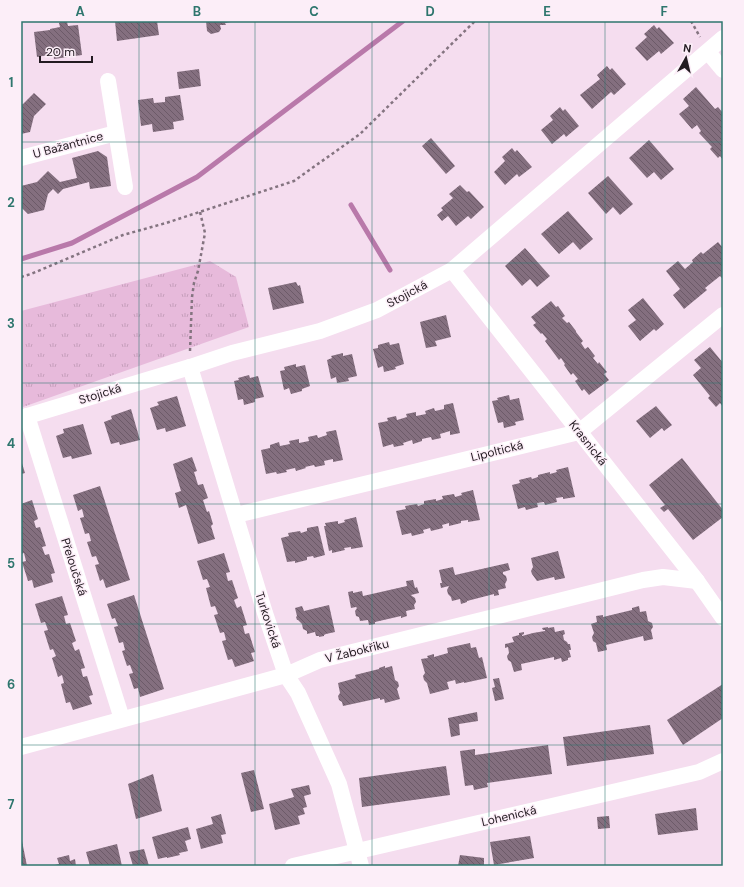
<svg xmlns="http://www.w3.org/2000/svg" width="744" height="887" viewBox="0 0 744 887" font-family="'DM Sans',sans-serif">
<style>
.grass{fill:url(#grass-tufts)}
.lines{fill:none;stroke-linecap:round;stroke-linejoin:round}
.stream{stroke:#b979aa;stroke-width:5}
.building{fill:url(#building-back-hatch)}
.path{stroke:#847480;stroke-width:2.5;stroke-dasharray:3 3;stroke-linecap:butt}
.street{stroke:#fff;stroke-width:16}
.grid{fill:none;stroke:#2e766e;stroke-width:1;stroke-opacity:0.55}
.labels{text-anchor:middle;stroke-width:3;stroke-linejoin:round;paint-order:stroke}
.street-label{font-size:12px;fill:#231b21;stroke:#fceef8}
.neatline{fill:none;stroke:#2e766e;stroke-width:1.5}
.grid-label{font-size:13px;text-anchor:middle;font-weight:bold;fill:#2e766e}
</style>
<defs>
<pattern id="grass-tufts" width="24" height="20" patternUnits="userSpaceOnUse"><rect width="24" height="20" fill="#e7badb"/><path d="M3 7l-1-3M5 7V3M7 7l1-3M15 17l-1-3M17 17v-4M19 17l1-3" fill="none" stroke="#c69fbc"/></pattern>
<pattern id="building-back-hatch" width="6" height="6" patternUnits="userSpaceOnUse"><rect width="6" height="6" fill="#846f7f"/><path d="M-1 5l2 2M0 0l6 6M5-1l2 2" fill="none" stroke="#6c5a68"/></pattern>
</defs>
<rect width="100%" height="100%" fill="#f5ddef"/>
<polygon class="grass" points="210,261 236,277 249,327 23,407 21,398 21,311"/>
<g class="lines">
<g class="stream">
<polyline points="351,205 390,270"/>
<polyline points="21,259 72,243 197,177 403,21"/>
</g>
</g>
<g class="building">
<polygon points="61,21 65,21 67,22 68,26 78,25 82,55 54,59 53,54 37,57 34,32 50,30 50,29 60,27 59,23"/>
<polygon points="115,21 157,21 159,35 117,41"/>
<polygon points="206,21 231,21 231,22 225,23 226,25 220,25 221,29 219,32 211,34 207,31"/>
<polygon points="654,25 657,29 659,27 674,43 661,54 659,51 647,61 635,48 647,37 644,34"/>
<polygon points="607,66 610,70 612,68 626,84 614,95 611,92 592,109 580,95 600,79 597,75"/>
<polygon points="199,69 201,86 179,89 177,72"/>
<polygon points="696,87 715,109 718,107 723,113 723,160 720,156 718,158 710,149 712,147 699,133 701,131 697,125 692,129 679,114 689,106 683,99"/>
<polygon points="34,93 46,104 34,116 30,132 21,134 21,105 23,104"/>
<polygon points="180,95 184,120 173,122 174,129 153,132 152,124 141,126 138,100 153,98 154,103 165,102 165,97"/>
<polygon points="560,107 563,111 565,109 579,126 566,137 564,134 552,144 541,130 553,120 550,116"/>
<polygon points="431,138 455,166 446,174 422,146"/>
<polygon points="649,140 674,169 661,180 654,172 647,178 629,158"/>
<polygon points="512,148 515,152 517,150 532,167 519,177 517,174 505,185 494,172 505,161 502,157"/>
<polygon points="98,151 107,157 111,186 90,189 89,182 63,189 58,194 53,189 48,194 44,210 28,214 21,207 21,186 37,182 48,171 60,182 77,178 72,158"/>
<polygon points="608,176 633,204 620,215 613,207 606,214 588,193"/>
<polygon points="460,185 467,192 469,191 484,207 471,219 468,216 456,226 448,216 442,221 437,215 443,210 441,208 453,198 449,194"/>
<polygon points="568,211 593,239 580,250 573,242 559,254 541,234"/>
<polygon points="718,242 723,248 723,277 722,278 720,276 705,288 707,290 684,309 673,295 680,289 666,271 678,261 685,269 693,262 692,260 701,252 703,254"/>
<polygon points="525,248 550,276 537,287 530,279 522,286 505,266"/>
<polygon points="296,282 298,286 300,285 304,303 273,310 268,288"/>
<polygon points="643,298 664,324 656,331 654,329 640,341 628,326 636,320 628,310"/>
<polygon points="551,301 556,307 558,306 565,316 562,318 567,323 569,322 576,331 576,332 583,341 581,343 585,349 588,347 595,356 593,358 598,364 599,362 607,372 604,374 609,380 589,395 584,389 582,391 575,381 578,379 573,373 571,375 564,365 565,364 561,358 559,360 545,341 547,339 542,333 541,334 533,325 536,323 531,317"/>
<polygon points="446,315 451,337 435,341 437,346 426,348 420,322"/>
<polygon points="389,342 390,345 399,343 404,364 395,367 396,369 384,372 383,366 378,368 373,349 378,348 378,345"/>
<polygon points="710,347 723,363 723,407 720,403 716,407 708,398 710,396 693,375 701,368 694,360"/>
<polygon points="343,353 343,356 352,354 357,376 348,378 349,381 337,383 336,377 331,379 327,360 332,358 331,356"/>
<polygon points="296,364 296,367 305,365 310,386 302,389 302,391 291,394 289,388 284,390 280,371 285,370 284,367"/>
<polygon points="249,375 250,378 258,376 264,397 255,399 255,402 244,405 243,399 238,400 234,381 239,380 238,378"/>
<polygon points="509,395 510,400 519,398 524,420 515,422 516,425 504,428 503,422 498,423 492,401 498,400 497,398"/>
<polygon points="177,396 186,426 166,432 165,428 157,430 150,408 159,405 157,402"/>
<polygon points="453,403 460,433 450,435 450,431 440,434 441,438 432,440 431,437 422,439 422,441 413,444 412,440 403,443 404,445 394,447 393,444 383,447 378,423 388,421 387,418 396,416 397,420 407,417 406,414 416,412 416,416 426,414 425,411 434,408 435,411 444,409 444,405"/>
<polygon points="656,406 672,425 664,431 662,428 650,438 636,421"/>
<polygon points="131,409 140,440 120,445 119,442 111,444 104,422 112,419 111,416"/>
<polygon points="83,424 92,454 72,459 71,456 63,458 56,436 64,433 63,429"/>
<polygon points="336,430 343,460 333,462 333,459 324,461 325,465 315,467 314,465 305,467 306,468 296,471 295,468 286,470 287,472 277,474 276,472 266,474 261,450 270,448 270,445 279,442 280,446 290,444 289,441 299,439 299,443 309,441 308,437 317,435 318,438 327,435 326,432"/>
<polygon points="192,457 197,471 194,472 198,485 203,484 208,498 203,500 207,512 209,511 213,524 211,526 215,539 198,544 186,505 179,508 175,493 181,491 173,464"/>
<polygon points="682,458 723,510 723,517 693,540 668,509 664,512 660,508 665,505 649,485"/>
<polygon points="21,460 25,473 21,474"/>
<polygon points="568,467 575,497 563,499 563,497 556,498 557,502 545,505 544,502 537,503 538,507 526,510 525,507 518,509 512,485 520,483 519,480 531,477 532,479 538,477 538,475 550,472 550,474 557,472 556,470"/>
<polygon points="100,486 130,580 106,588 103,579 100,581 95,565 99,564 96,556 92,557 87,542 91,541 89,533 85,534 80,518 84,517 82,509 78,511 73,495"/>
<polygon points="473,490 480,520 468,522 468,520 461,521 461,523 449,526 449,523 442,525 443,528 431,531 430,528 423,530 424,533 412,536 411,533 402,535 396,511 406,509 405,506 417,504 418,506 424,504 424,501 436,499 436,501 443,499 442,496 454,494 455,497 462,495 461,493"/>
<polygon points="32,500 38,519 34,521 36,528 40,527 46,546 42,547 45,555 49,554 55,573 51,574 53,582 34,588 32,580 28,581 22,562 26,561 24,553 21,554 21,504"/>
<polygon points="356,517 363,547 351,549 351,547 344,548 345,550 332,553 332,550 329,551 324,526 326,526 325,523 338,521 338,524 345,522 344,520"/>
<polygon points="318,526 325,555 314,558 313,556 307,557 307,560 295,563 295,561 287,562 281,538 289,536 288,533 300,531 301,533 307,531 307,528"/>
<polygon points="558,551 565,578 555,580 554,577 537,581 532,574 531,571 533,567 531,558"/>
<polygon points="224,553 230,572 226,573 228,581 232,580 238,598 234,600 237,608 241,606 247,625 243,626 245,634 249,633 255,652 251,653 254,661 235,667 232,659 228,660 222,641 226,640 224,632 220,633 214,615 218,614 215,606 211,607 206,588 210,587 207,579 203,580 197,561"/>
<polygon points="508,563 510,570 503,572 503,574 506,576 507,580 505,584 506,588 498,590 499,595 494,596 494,594 467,601 467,602 461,604 460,599 452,601 451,597 448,594 447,590 449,586 441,588 440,583 442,583 439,570 453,567 455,575"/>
<polygon points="413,580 415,588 417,587 419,593 411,595 412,596 415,598 416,602 414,605 415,609 406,611 407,616 401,618 401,616 375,622 375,624 369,625 368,620 360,621 359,617 356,616 355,611 357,608 356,607 351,608 348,592 353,591 353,593 362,591 363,596 407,586 406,581"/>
<polygon points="134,595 164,689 140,697 138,688 134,689 129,674 133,673 130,665 127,666 122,651 125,650 123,642 119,643 114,627 118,626 115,618 112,619 107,604"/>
<polygon points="62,596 68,615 64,616 66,624 70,623 76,641 72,643 75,651 79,649 85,668 81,669 83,677 87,676 93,695 89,696 92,704 73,710 70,702 66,703 61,684 64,683 62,675 58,677 52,658 56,656 53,649 50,650 44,631 48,630 45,622 41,623 35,604"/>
<polygon points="329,605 335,632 326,634 324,635 324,636 319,637 319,636 316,636 315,632 307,634 307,631 303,629 302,624 298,620 297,620 296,617 297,616 295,608 302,606 304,611"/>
<polygon points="639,606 640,612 646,611 648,621 652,623 653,627 651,630 653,639 644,641 643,636 606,645 607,650 598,652 596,643 593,641 592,637 594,633 591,624 597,622 596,616 603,615 603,617 632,610 632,608"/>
<polygon points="548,627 548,628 554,627 555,632 564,630 565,634 563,635 564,640 567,642 568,644 570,644 571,650 569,650 571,657 568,658 568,660 562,662 561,658 554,660 554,657 521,664 522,670 514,672 511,662 508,660 507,656 509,653 508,647 505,648 505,644 514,642 512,637 519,635 519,633 524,632 524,634 522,635 522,636 533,633 545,631 545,630 543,630 542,628"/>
<polygon points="470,643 471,648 476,647 479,658 482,657 487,678 464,683 464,682 456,684 455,680 447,682 449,689 430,694 427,683 424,680 423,676 425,673 421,659 428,658 427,656 434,654 434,657 448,653 447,648"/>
<polygon points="385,666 385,668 392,666 395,680 398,682 399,686 397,689 400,699 385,703 384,699 380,700 380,698 343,706 342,702 339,700 338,696 340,693 338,683 356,678 355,675 379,669 379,668"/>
<polygon points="499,678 504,699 495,701 492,688 495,687 493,679"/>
<polygon points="723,684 723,718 683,745 667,720"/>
<polygon points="477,712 478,721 459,724 460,735 451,737 448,718"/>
<polygon points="650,725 654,754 567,766 563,737"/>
<polygon points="548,745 552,774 487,783 488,787 474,790 473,785 465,786 460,751 475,749 475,755"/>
<polygon points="446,766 450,795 362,807 359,778"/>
<polygon points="254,770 264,809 251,812 241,773"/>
<polygon points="153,774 162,811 136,819 128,784"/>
<polygon points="309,785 311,794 304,796 307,807 303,808 305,814 298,816 300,824 275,830 269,804 294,797 291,789"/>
<polygon points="696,808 698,830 658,835 655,814"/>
<polygon points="221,814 226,834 221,835 223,843 201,849 196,829 213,824 211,817"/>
<polygon points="609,816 610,828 598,829 597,817"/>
<polygon points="188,827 191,839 185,841 188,851 179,853 180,855 167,858 167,857 158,859 152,837"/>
<polygon points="530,836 534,858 494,865 490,842"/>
<polygon points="21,841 22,841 27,866 21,866"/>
<polygon points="117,844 122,866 90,866 86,852"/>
<polygon points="144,849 149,866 133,866 129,852"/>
<polygon points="69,855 70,861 75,859 76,866 51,866 59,864 57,858"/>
<polygon points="460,855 484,858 484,866 458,866"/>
</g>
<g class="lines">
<g class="path">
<polyline points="691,21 700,37"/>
<polyline points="21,277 31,274 123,235 166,223 294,181 360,134 475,21"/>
<polyline points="190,351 192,297 194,283 198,271 205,233 200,212"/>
</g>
<g class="street">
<polyline points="708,52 723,70"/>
<polyline points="108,81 125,187"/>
<polyline points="21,158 116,133"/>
<polyline points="452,270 697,581 723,618"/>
<polyline points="190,367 265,613 286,675 298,693 339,784 361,866"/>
<polyline points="27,416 122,719"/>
<polyline points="21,418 190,367 232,353 320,331 377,310 452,270 723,38"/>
<polyline points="236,515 579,432 723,315"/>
<polyline points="21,747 286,675 320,660 643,580 663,577 697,581"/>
<polyline points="293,866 699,772 723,761"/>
</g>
</g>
<path class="grid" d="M139,21V866M255,21V866M372,21V866M489,21V866M605,21V866M21,142H723M21,263H723M21,383H723M21,504H723M21,624H723M21,745H723"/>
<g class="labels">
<g class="street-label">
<text transform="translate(68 145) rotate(-15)" y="4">U Bažantnice</text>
<text transform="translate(407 294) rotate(-28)" y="4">Stojická</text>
<text transform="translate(100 394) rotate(-17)" y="4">Stojická</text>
<text transform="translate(588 443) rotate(52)" y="4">Krasnická</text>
<text transform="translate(497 451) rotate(-14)" y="4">Lipoltická</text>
<text transform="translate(74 567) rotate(72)" y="4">Přeloučská</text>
<text transform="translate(268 620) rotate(72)" y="4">Turkovická</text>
<text transform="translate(357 651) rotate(-14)" y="4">V Žabokřiku</text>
<text transform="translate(509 816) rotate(-13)" y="4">Lohenická</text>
</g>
</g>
<rect width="744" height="887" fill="none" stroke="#fceef8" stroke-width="44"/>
<g transform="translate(686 58) rotate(8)" stroke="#fceef8" stroke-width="3" paint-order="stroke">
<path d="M0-3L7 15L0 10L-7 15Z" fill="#231b21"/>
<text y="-6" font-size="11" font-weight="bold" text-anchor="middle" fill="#231b21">N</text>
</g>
<path d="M40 56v6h52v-6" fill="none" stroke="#231b21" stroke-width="2"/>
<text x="46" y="56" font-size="12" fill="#231b21" stroke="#fceef8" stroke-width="3" paint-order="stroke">20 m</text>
<rect x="22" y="22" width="700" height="843" class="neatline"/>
<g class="grid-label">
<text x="80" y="16">A</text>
<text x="197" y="16">B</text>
<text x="314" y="16">C</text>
<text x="430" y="16">D</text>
<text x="547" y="16">E</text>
<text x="664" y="16">F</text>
<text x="11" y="87">1</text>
<text x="11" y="207">2</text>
<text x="11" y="328">3</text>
<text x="11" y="448">4</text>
<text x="11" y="568">5</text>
<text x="11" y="689">6</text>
<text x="11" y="809">7</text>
</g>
</svg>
